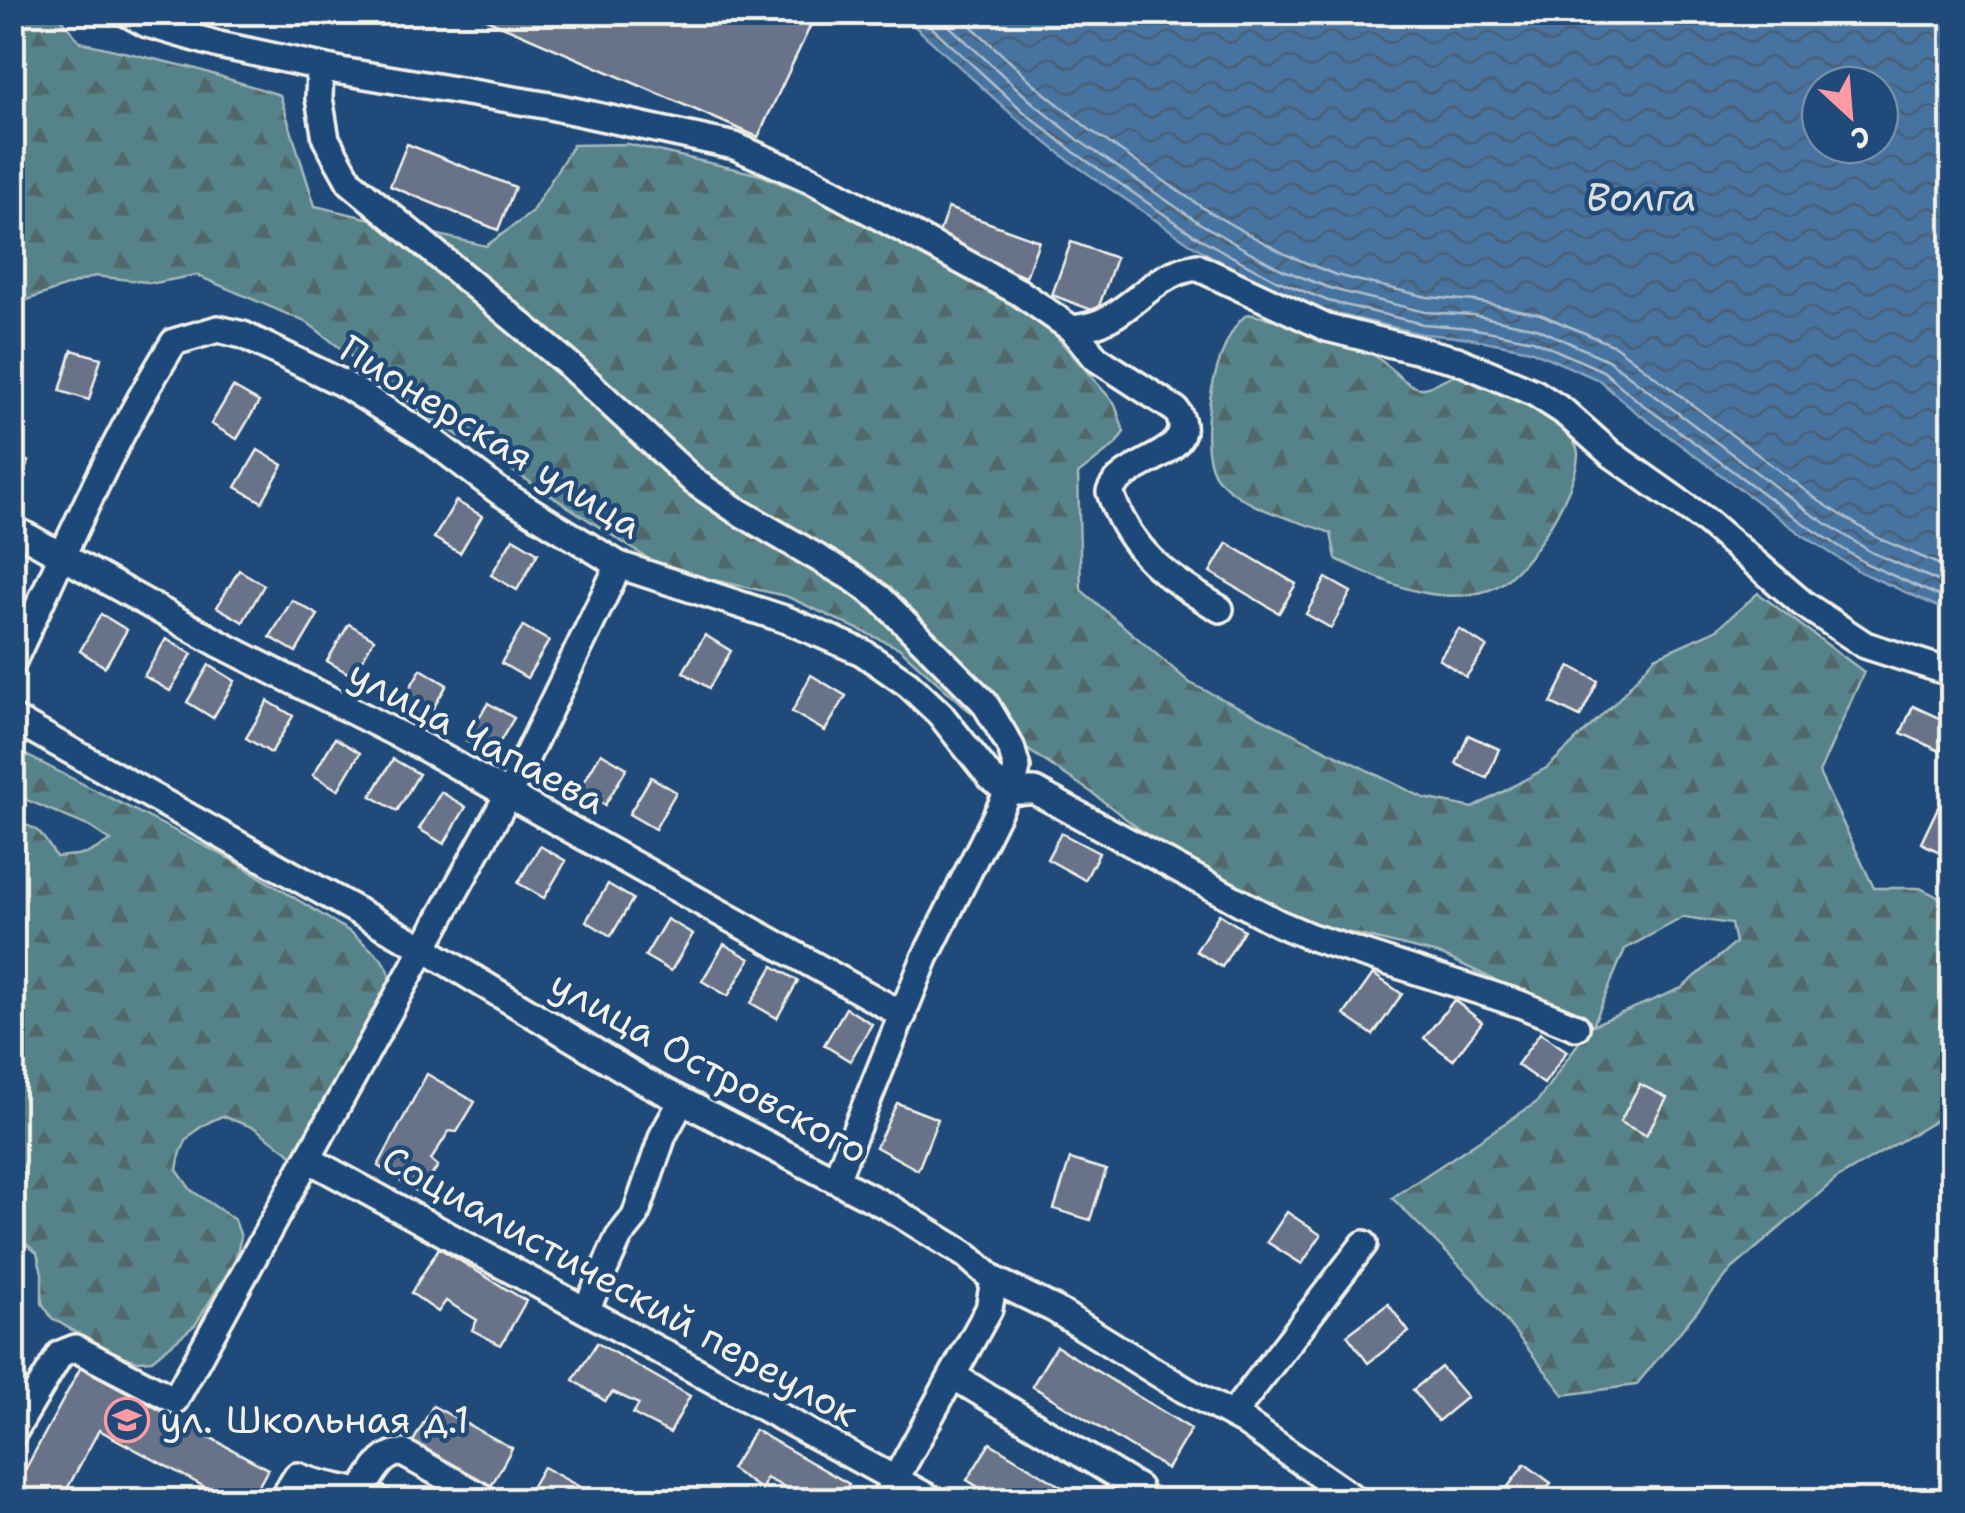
<svg xmlns="http://www.w3.org/2000/svg" width="1965" height="1513" viewBox="0 0 1965 1513" font-family="'Shantell Sans',sans-serif">
<style>
.forest{fill:url(#forest-firs);stroke:#a6bab9;stroke-width:2.5;fill-rule:evenodd}
.water{fill:url(#water-waves);stroke:#8ca5bd;stroke-width:2.5;fill-rule:evenodd}
.lines{fill:none;stroke-linecap:round;stroke-linejoin:round}
.shore{stroke:#aebfcc;stroke-width:2.5}
.building{fill:#687289;stroke:#f4f1e8;stroke-width:2.5}
.minor-casing{stroke:#f4f1e8;stroke-width:32}
.minor{stroke:#1f4a7a;stroke-width:25}
.labels{text-anchor:middle;stroke-width:9;stroke-linejoin:round;paint-order:stroke}
.street-label{font-size:38px;fill:#f4f1e8;stroke:#1f4a7a}
.poi-label{font-size:38px;fill:#f4f1e8;stroke:#1f4a7a;text-anchor:start}
.water-label{font-size:40px;font-style:italic;fill:#dadedd;stroke:#1f4a7a}
</style>
<defs>
<pattern id="forest-firs" width="22" height="20" patternUnits="userSpaceOnUse" patternTransform="scale(2.5)"><rect width="22" height="20" fill="#57828a"/><path d="M5 1l3.5 6h-7zM16 11l3.5 6h-7z" fill="#51686b"/></pattern>
<pattern id="water-waves" width="16" height="10" patternUnits="userSpaceOnUse" patternTransform="scale(2.5)"><rect width="16" height="10" fill="#4673a1"/><path d="M0 5q4-4 8 0t8 0" fill="none" stroke="#485e74"/></pattern>
</defs>
<rect width="100%" height="100%" fill="#1f4a7a"/>
<filter id="ink" filterUnits="userSpaceOnUse"><feTurbulence type="fractalNoise" baseFrequency=".01" numOctaves="2"/><feDisplacementMap in="SourceGraphic" scale="20" xChannelSelector="R" yChannelSelector="G"/><feConvolveMatrix kernelMatrix="1 2 1 2 8 2 1 2 1" color-interpolation-filters="sRGB"/></filter>
<g filter="url(#ink)">
<g class="forest">
<path d="M13,13H57L80,42L193,68L280,95L315,206L486,246L531,213L573,145L628,144L761,175L874,224L1013,305L1055,335L1115,404L1124,432L1115,445L1078,474L1081,590L1190,683L1424,798L1473,808L1548,767L1615,703L1655,657L1716,630L1758,593L1864,672L1819,773L1874,888H1920L1952,904V1111L1836,1179L1731,1270L1636,1385L1564,1395L1474,1280L1392,1198L1537,1102L1591,1025L1442,955L1301,921L1181,861L1091,792L967,709L899,648L786,596L664,569L425,414L308,323L196,275L155,283L95,276L13,305ZM1684,917L1731,924L1735,943L1682,988L1593,1025L1625,949Z"/>
<path d="M1248,314C1288,322 1336,334 1372,354C1386,362 1400,380 1413,386C1429,394 1441,376 1456,376C1489,377 1548,409 1569,434C1573,439 1578,448 1578,454C1578,490 1524,580 1489,590C1435,608 1385,581 1336,559L1331,533C1294,519 1246,510 1219,480C1192,452 1215,334 1248,314Z"/>
<path d="M20,752L234,861L352,933L380,957L389,971V986L295,1157L255,1128L222,1116C194,1128 181,1138 177,1170L191,1190L235,1220L241,1237L235,1261L195,1325L152,1360L138,1361L111,1353L52,1318L42,1303V1273L37,1253L13,1233V825C36,821 45,838 56,857L86,854L111,841L90,827L13,794V754Z"/>
</g>
<path class="water" d="M900,13H1952V613L1860,572L1798,532L1632,409L1599,380L1530,350L1469,338L1422,334L1324,311L1271,289L1230,267L1189,243L1068,160L1017,119ZM1820,85H1880V145H1820Z"/>
<g class="lines">
<g class="shore">
<polyline points="915,12 1024,112 1074,152 1194,235 1235,258 1276,280 1328,301 1423,324 1471,328 1533,340 1603,371 1638,401 1803,523 1865,563 1952,602"/>
<polyline points="934,12 1032,102 1081,142 1201,224 1241,247 1281,269 1332,289 1425,312 1473,315 1536,328 1608,360 1810,513 1871,552 1952,587"/>
<polyline points="956,12 1042,91 1090,130 1209,212 1248,234 1287,255 1336,275 1427,297 1475,301 1540,314 1615,346 1819,501 1878,538 1952,570"/>
</g>
</g>
<g class="building">
<polygon points="470,12 806,12 815,16 758,137"/>
<polygon points="407,144 515,187 498,230 390,186"/>
<polygon points="948,208 1039,241 1026,277 935,244"/>
<polygon points="1071,242 1116,258 1097,312 1052,295"/>
<polygon points="72,350 101,358 89,400 60,391"/>
<polygon points="233,387 259,402 237,439 211,424"/>
<polygon points="258,450 283,465 262,502 236,487"/>
<polygon points="12,452 29,462 12,491"/>
<polygon points="456,501 482,516 460,553 434,538"/>
<polygon points="513,538 538,553 517,590 491,575"/>
<polygon points="1227,543 1296,584 1279,613 1210,572"/>
<polygon points="239,570 264,585 243,622 217,607"/>
<polygon points="1326,578 1351,592 1331,628 1306,614"/>
<polygon points="292,600 318,615 296,652 270,637"/>
<polygon points="101,614 127,630 105,667 80,651"/>
<polygon points="349,624 374,639 353,676 327,661"/>
<polygon points="523,626 549,641 527,678 501,663"/>
<polygon points="1459,629 1487,647 1466,677 1439,659"/>
<polygon points="705,635 731,651 709,688 683,672"/>
<polygon points="166,639 192,654 170,691 144,676"/>
<polygon points="209,665 235,681 213,718 187,702"/>
<polygon points="1570,666 1598,681 1580,717 1551,703"/>
<polygon points="421,669 447,685 425,722 399,706"/>
<polygon points="811,675 846,696 825,731 792,712"/>
<polygon points="268,701 293,716 271,753 246,738"/>
<polygon points="488,703 514,718 492,755 466,740"/>
<polygon points="1913,706 1952,724 1940,751 1901,733"/>
<polygon points="1468,735 1499,749 1487,778 1456,764"/>
<polygon points="335,738 360,753 338,790 313,775"/>
<polygon points="601,753 627,768 605,805 579,790"/>
<polygon points="393,759 419,774 397,811 371,796"/>
<polygon points="651,777 676,792 655,829 629,814"/>
<polygon points="441,792 466,807 444,844 419,829"/>
<polygon points="1941,801 1952,806 1952,858 1921,843"/>
<polygon points="1061,833 1099,853 1085,880 1047,859"/>
<polygon points="540,846 566,861 544,898 518,883"/>
<polygon points="608,884 633,899 611,936 586,921"/>
<polygon points="1219,914 1244,930 1222,967 1196,951"/>
<polygon points="667,919 693,934 671,971 645,956"/>
<polygon points="724,944 750,959 728,996 702,981"/>
<polygon points="773,966 798,981 777,1018 751,1003"/>
<polygon points="1373,974 1402,994 1373,1035 1344,1015"/>
<polygon points="1454,1000 1482,1022 1453,1060 1424,1038"/>
<polygon points="846,1008 872,1024 850,1061 824,1045"/>
<polygon points="1540,1033 1567,1051 1544,1084 1517,1065"/>
<polygon points="427,1074 475,1102 457,1132 449,1131 431,1160 438,1166 420,1193 378,1166"/>
<polygon points="1640,1084 1667,1098 1646,1135 1620,1122"/>
<polygon points="897,1103 938,1119 918,1170 876,1147"/>
<polygon points="1070,1159 1106,1170 1090,1220 1054,1209"/>
<polygon points="1287,1212 1321,1235 1302,1264 1267,1242"/>
<polygon points="439,1248 526,1301 501,1345 472,1330 477,1320 446,1301 438,1312 411,1293"/>
<polygon points="1388,1304 1409,1332 1368,1363 1347,1335"/>
<polygon points="597,1343 690,1396 670,1433 633,1414 639,1404 613,1392 605,1401 573,1380"/>
<polygon points="1056,1346 1191,1429 1167,1469 1032,1386"/>
<polygon points="81,1367 268,1469 251,1500 229,1500 99,1430 61,1500 12,1500 12,1494"/>
<polygon points="1441,1367 1467,1397 1438,1421 1413,1390"/>
<polygon points="433,1406 512,1448 489,1490 410,1447"/>
<polygon points="755,1430 849,1484 840,1500 802,1500 804,1497 766,1478 762,1490 731,1469"/>
<polygon points="990,1443 1083,1500 999,1500 967,1480"/>
<polygon points="1525,1464 1551,1483 1538,1500 1524,1500 1507,1488"/>
<polygon points="543,1467 604,1500 524,1500"/>
</g>
<g class="lines">
<defs>
<g id="minor">
<path d="M125,12L147,24L219,45L341,71L550,106L735,146L810,179L1019,292L1072,329L1096,358L1176,410C1205,455 1122,459 1110,492C1129,552 1169,579 1220,609"/>
<polyline points="320,67 319,98 326,139 350,182 567,363 695,482 736,510 854,579 880,598 984,702 1011,747 1017,768 1014,780 925,958 836,1179"/>
<path d="M1072,329C1131,324 1143,275 1197,267L1327,328L1457,360L1535,393L1563,411L1610,453L1706,521L1802,603L1865,645L1952,673"/>
<polyline points="12,528 220,644 425,748 903,1015"/>
<path d="M12,663C64,554 110,444 174,342L218,329L243,335L344,384L422,433L500,492L619,565L787,620L862,652L908,684L940,714L990,777L1007,791"/>
<polyline points="12,718 425,949 640,1079 890,1208 966,1255 994,1280 1054,1309 1185,1390 1243,1421 1356,1500"/>
<polyline points="1007,791 1035,791 1278,923 1311,937 1520,1004 1576,1027"/>
<polyline points="308,1159 933,1500"/>
<polyline points="586,1310 619,1237 635,1217 663,1135 682,1101"/>
<polyline points="955,1377 1138,1488"/>
<polyline points="1232,1415 1364,1244"/>
<polyline points="12,1435 60,1354 75,1348 175,1400 508,795 619,565"/>
<path d="M361,1491C372,1476 382,1451 403,1453L487,1500"/>
<path d="M282,1500L297,1476C324,1488 353,1487 378,1500"/>
<polyline points="884,1500 989,1309 994,1280"/>
</g>
</defs>
<use href="#minor" class="minor-casing"/>
<use href="#minor" class="minor"/>
</g>
</g>
<defs>
<symbol id="school-ring" viewBox="-11 -11 22 22"><circle r="9.5" fill="#1f4a7a" stroke="#ff9aa2" stroke-width="1.5"/><path d="M0-5L7-2L0 1L-7-2ZM-4 1L0 2.5L4 1V4Q0 6-4 4Z" fill="#ff9aa2"/></symbol>
</defs>
<g fill-rule="evenodd">
<use href="#school-ring" x="102" y="1395" width="50" height="50"/>
</g>
<g class="labels">
<g class="street-label">
<text transform="translate(491 437) rotate(32)" y="13">Пионерская улица</text>
<text transform="translate(477 737) rotate(28)" y="13">улица Чапаева</text>
<text transform="translate(709 1067) rotate(29)" y="13">улица Островского</text>
<text transform="translate(620 1286) rotate(29)" y="13">Социалистический переулок</text>
</g>
<g class="poi-label">
<text x="160" y="1433">ул. Школьная д.1</text>
</g>
<g class="water-label">
<text x="1641" y="211">Волга</text>
</g>
</g>
<rect width="1965" height="1513" fill="none" stroke="#1f4a7a" stroke-width="50"/>
<rect x="25" y="25" width="1915" height="1463" fill="none" stroke="#f4f1e8" stroke-width="4" filter="url(#ink)"/>
<g transform="translate(1850 115) rotate(154)"><circle r="48" fill="#1f4a7a" stroke="#748da6" stroke-width="2.5"/>
<path d="M0-8L18 38L0 25L-18 38Z" fill="#ff9aa2"/>
<text y="-15" font-size="28" font-weight="bold" text-anchor="middle" fill="#f4f1e8">С</text>
</g>
</svg>
